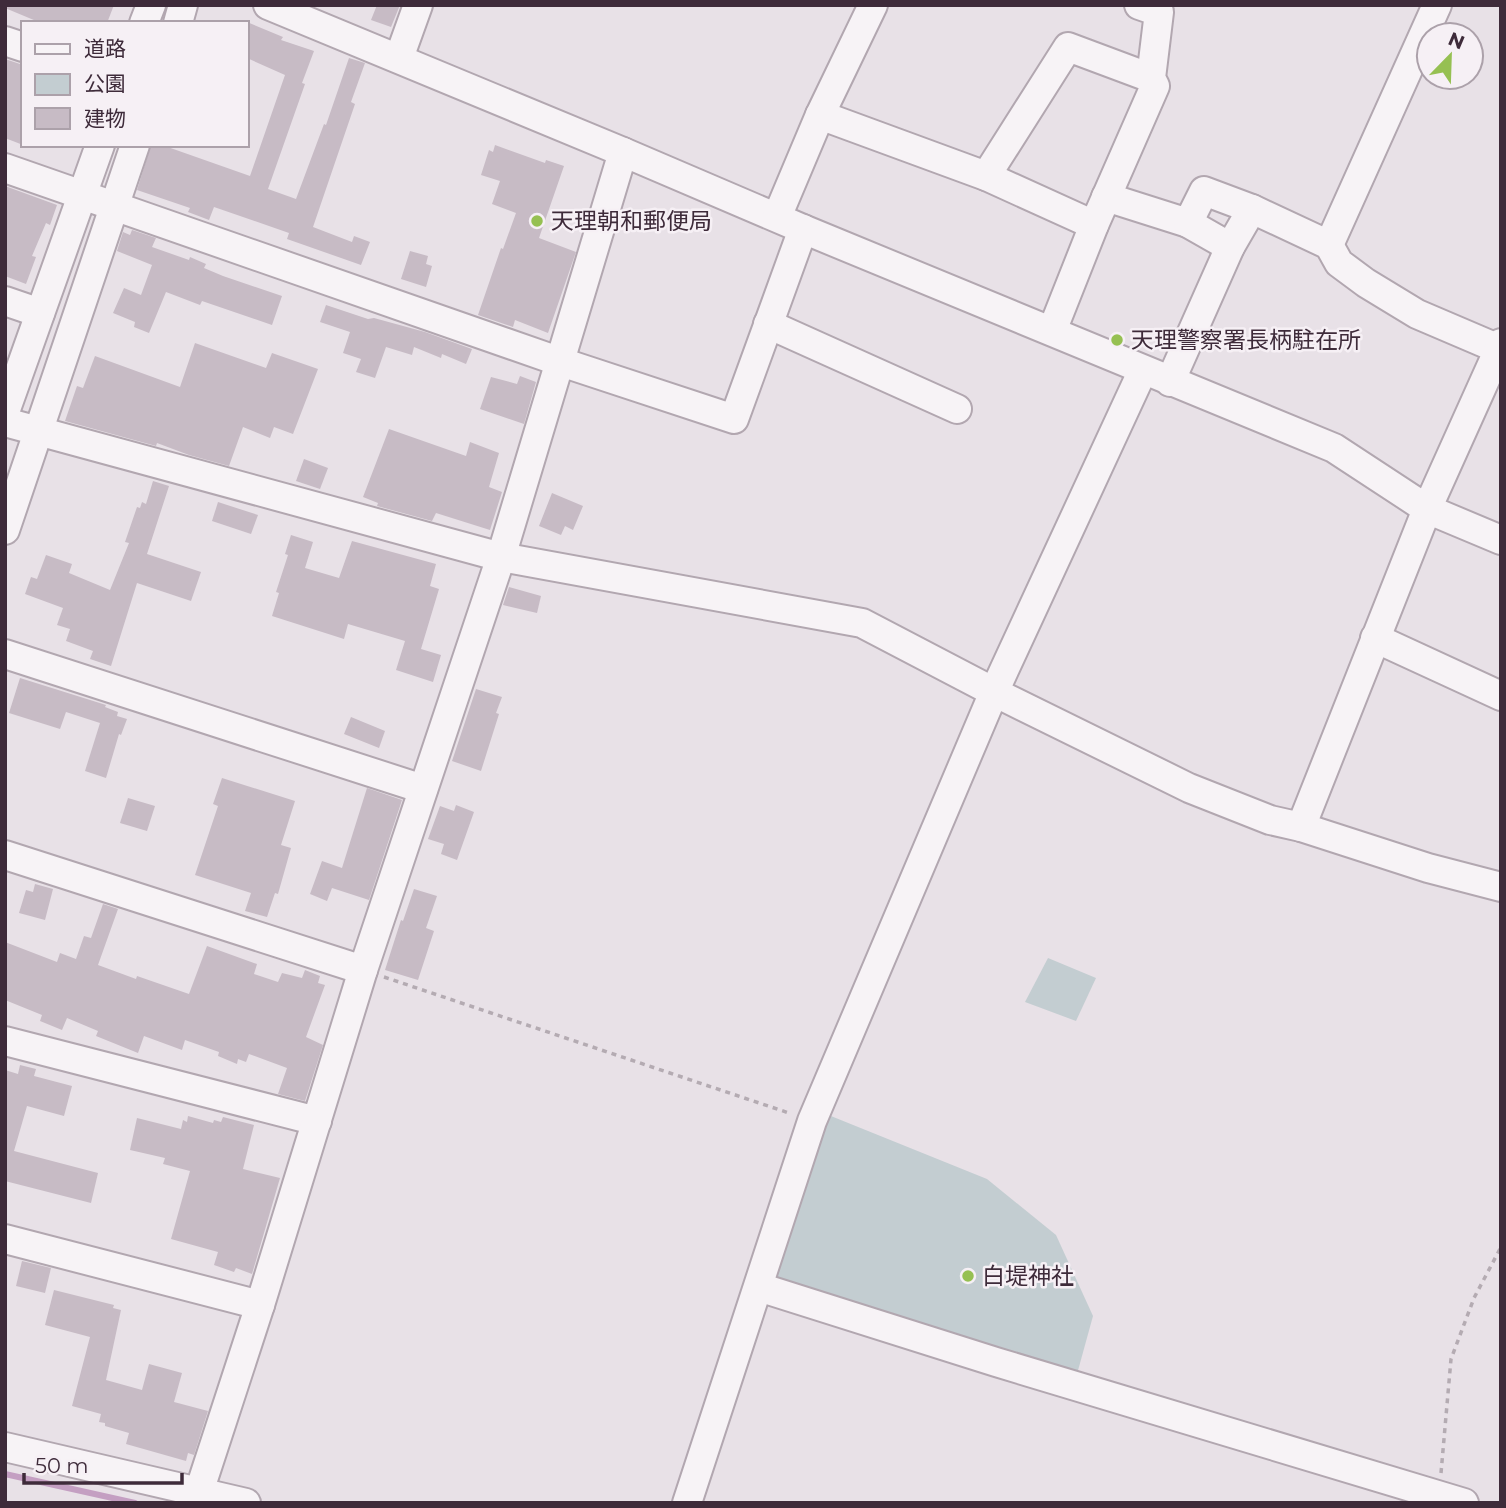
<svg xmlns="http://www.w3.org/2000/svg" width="1506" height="1508" viewBox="0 0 1506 1508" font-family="Montserrat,'Noto Sans JP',sans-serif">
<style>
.green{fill:#c3cdd1}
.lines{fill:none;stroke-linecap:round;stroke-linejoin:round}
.stream{stroke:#c49fc2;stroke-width:6}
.building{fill:#c7bbc5}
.minor-casing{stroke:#b2a7b0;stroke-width:32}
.path{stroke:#b4abb2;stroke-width:3.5;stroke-dasharray:5 5;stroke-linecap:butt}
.minor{stroke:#f7f3f6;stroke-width:28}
.poi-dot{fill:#96c052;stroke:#f6f0f5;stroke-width:2.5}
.labels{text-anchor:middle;stroke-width:5;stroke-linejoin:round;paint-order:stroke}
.poi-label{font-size:23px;fill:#3e2b3a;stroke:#f6f0f5;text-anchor:start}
</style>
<rect width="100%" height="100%" fill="#e8e1e7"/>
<g class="green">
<polygon points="1048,958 1096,978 1076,1021 1025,1002"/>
<polygon points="816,1110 987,1179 1056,1235 1093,1316 1074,1385 759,1287"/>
</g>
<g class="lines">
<polyline class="stream" points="5,1474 135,1503"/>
</g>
<g class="building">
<polygon points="5,5 114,5 107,23 41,23 5,8"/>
<polygon points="377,5 400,5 391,27 371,20"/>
<polygon points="247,22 283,37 281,40 314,51 302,83 305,84 268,189 296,199 324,124 326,125 349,58 365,63 351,102 355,104 313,227 352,242 354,236 370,242 361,265 287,239 289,233 214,207 209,220 188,212 190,208 137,190 151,145 162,145 250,176 285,75 247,58"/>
<polygon points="5,59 23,65 23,145 5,138"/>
<polygon points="495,145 545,163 546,160 564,166 539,238 576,252 548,333 515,320 513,327 478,315 501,248 503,249 516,213 492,204 500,181 481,175 489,150 493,152"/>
<polygon points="5,186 57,205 50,225 46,223 32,256 36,257 26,284 5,276"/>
<polygon points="132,230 156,238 152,247 189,260 190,257 206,264 204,268 223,276 282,296 272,325 202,301 200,305 166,292 149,333 134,327 135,322 113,313 124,288 141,295 152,265 117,251 123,232 130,235"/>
<polygon points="410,251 428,256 426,264 432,266 426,287 401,279"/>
<polygon points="326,305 368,319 374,318 425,332 472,349 466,364 442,354 441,358 414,347 412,355 386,347 375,378 356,372 361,359 343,353 350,332 320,322"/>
<polygon points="195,343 266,368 272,353 318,369 293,434 274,427 270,438 243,427 229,466 189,455 157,443 156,446 65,421 77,386 83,388 95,356 180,387"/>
<polygon points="520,376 536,382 524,424 480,409 491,377 517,384"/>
<polygon points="389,429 466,456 470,442 499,453 489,487 502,492 490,530 436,513 432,521 377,506 378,503 363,497"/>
<polygon points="304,459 328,468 320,489 296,481"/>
<polygon points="153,481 169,486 147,554 201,572 191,601 137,583 111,666 90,659 93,651 66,641 70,629 57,625 63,608 25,594 31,577 37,579 46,555 72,564 69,573 110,590 129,543 125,542 137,507 140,508 142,502 146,504"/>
<polygon points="552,493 583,506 573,530 565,526 561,535 539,526"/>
<polygon points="218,502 258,515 251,534 212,521"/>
<polygon points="291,535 313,542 305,568 339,578 352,541 436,564 430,586 439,589 421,649 441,655 433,682 396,670 405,641 348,624 344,639 272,616 279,593 276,592 288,555 285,554"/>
<polygon points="509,587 541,596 537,613 503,605"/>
<polygon points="20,678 106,705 105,707 118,712 117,716 127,719 121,735 119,734 106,778 85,771 100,723 66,712 60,729 9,713"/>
<polygon points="476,689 502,697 496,713 499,714 481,771 452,761"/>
<polygon points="351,717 385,731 379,748 344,734"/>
<polygon points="222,778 295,801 281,845 291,848 278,894 275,893 267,917 245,911 251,893 195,875 218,806 213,804"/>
<polygon points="367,788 402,800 369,900 332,888 327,901 310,894 322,861 342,868"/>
<polygon points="128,798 155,806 147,831 120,823"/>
<polygon points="456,805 474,812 457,860 441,854 444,844 428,839 440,806 454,811"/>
<polygon points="35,884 53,889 45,920 19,913 26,890 33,892"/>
<polygon points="414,889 437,896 426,928 434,931 418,980 385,970 401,920 403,921"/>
<polygon points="103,904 118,909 98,965 136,979 137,976 189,994 207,946 257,964 254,974 278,982 282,973 302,978 305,970 320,976 318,983 325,985 306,1037 323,1045 305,1101 278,1094 287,1068 249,1054 246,1062 238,1059 237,1064 218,1056 219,1052 185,1040 182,1050 144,1036 138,1053 96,1036 98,1031 67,1018 62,1030 40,1021 42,1015 5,1000 5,942 57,962 60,953 76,959 84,936 91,938"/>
<polygon points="20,1065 36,1069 34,1076 72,1086 64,1116 27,1106 14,1151 98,1173 91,1203 5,1181 5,1070 18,1074"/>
<polygon points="188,1116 213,1123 214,1120 221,1122 223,1117 254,1125 243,1169 280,1178 252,1274 236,1268 234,1272 214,1265 218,1252 171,1239 190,1171 163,1164 165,1158 130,1150 137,1118 181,1129 183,1120 187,1122"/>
<polygon points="22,1261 51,1268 45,1293 16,1286"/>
<polygon points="54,1290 114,1305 113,1308 121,1310 106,1380 142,1390 149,1364 182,1373 174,1402 208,1411 194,1455 188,1453 186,1461 126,1444 129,1433 105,1426 105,1423 99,1422 101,1414 72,1406 90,1337 45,1325"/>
</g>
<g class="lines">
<defs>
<g id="minor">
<polyline points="268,5 623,152 803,229 1334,448 1427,509 1501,540"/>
<polyline points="144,23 151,5"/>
<polyline points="178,23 183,5"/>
<polyline points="5,41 23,47"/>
<polyline points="399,58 418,5"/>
<polyline points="820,115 986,176 1094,225"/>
<polyline points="5,168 561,362 734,419 803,229"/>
<polyline points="986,176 1068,47 1151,78"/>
<polyline points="1106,197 1188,223 1204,191 1252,209 1230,247 1170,382"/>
<polyline points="1252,209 1329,245 1339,263 1366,283 1417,314 1499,349 1501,343"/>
<polyline points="777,217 820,115 873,5"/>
<polyline points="1188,223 1230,247"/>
<polyline points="1329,245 1437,5"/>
<polyline points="5,301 40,313"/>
<polyline points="768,324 957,409"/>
<polyline points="1052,331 1094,225 1155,86 1151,78 1159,12 1139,5"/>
<polyline points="5,412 100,145"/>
<polyline points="5,422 501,557 862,623 994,692 1189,788 1270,820 1301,827 1428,868 1501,887"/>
<polyline points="5,530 135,145"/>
<polyline points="1375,638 1501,696"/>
<polyline points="5,654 423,789"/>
<polyline points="1301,827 1427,509 1499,349"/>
<polyline points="5,855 363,970"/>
<polyline points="5,1041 317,1121"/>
<polyline points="5,1239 260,1305"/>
<polyline points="759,1287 996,1362 1464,1503"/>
<polyline points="5,1447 246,1503"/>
<polyline points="199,1492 260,1305 363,970 501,557 623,152"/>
<polyline points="687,1503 812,1121 994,692 1143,370"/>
</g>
</defs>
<use href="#minor" class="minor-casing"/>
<g class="path">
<polyline points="384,977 789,1113"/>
<polyline points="1441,1473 1451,1359 1474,1298 1501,1247"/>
</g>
<use href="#minor" class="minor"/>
</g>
<g class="poi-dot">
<circle cx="537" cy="221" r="7"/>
<circle cx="1117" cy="340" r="7"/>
<circle cx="968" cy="1276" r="7"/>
</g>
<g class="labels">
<g class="poi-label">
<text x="551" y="229">天理朝和郵便局</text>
<text x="1131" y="348">天理警察署長柄駐在所</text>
<text x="982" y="1284">白堤神社</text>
</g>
</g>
<rect width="1506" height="1508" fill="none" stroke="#3e2b3a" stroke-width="14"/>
<rect x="21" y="21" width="228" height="126" fill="#f6f0f5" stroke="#aca1aa" stroke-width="2"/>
<rect x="35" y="44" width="35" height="10" fill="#f7f3f6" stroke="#aca1aa" stroke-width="2"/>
<text x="84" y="56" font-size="21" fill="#3e2b3a">道路</text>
<rect x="35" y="74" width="35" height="21" fill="#c3cdd1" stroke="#aca1aa" stroke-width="2"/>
<text x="84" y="91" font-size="21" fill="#3e2b3a">公園</text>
<rect x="35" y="108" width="35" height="21" fill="#c7bbc5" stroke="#aca1aa" stroke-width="2"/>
<text x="84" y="126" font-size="21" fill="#3e2b3a">建物</text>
<g transform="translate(1450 56) rotate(23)"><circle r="33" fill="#f6f0f5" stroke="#aca1aa" stroke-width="2"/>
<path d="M0-5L12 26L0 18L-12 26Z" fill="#96c052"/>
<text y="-10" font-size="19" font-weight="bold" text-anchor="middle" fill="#3e2b3a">N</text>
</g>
<path d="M24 1473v10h158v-10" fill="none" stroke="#3e2b3a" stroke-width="3.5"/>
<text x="35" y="1473" font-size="21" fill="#3e2b3a" stroke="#f6f0f5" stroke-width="5" paint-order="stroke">50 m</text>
</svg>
